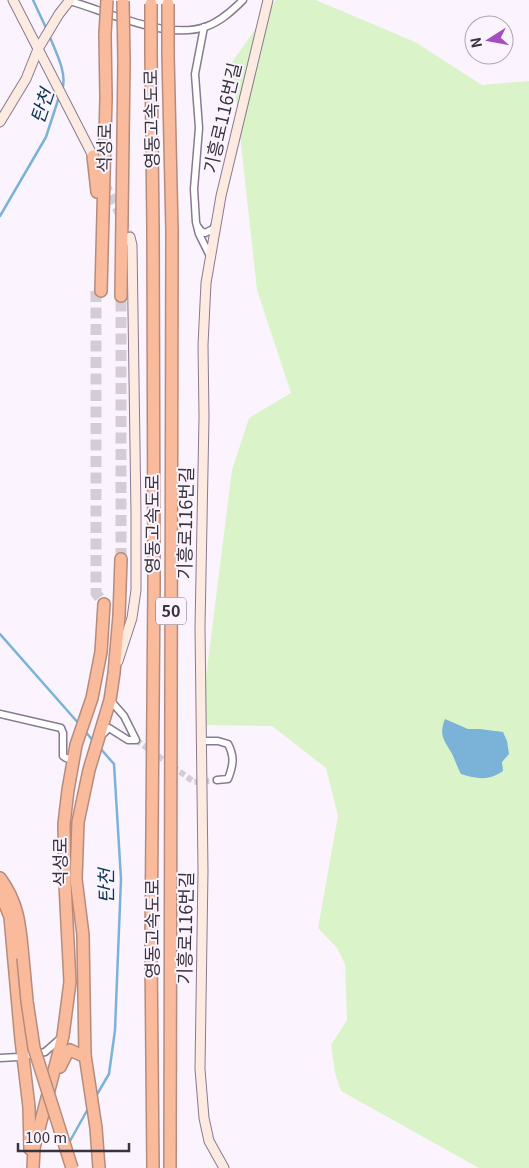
<svg xmlns="http://www.w3.org/2000/svg" width="529" height="1168" viewBox="0 0 529 1168" font-family="Georgia,'Noto Sans KR',serif">
<style>
.green{fill:#dbf3c9}
.water{fill:#7ab2d8}
.lines{fill:none;stroke-linecap:round;stroke-linejoin:round}
.stream{stroke:#7ab2d8;stroke-width:2.5}
.street-tunnel{stroke:#d4cdd8;stroke-width:6;stroke-dasharray:6 3;stroke-linecap:butt}
.secondary-tunnel{stroke:#d4cdd8;stroke-width:9;stroke-dasharray:9 4.5;stroke-linecap:butt}
.highway-tunnel{stroke:#d4cdd8;stroke-width:11;stroke-dasharray:11 5.5;stroke-linecap:butt}
.street-casing{stroke:#897a91;stroke-width:9}
.secondary-casing{stroke:#897a91;stroke-width:11}
.highway-casing{stroke:#b68b7b;stroke-width:14}
.street{stroke:#fff;stroke-width:6}
.secondary{stroke:#fdebe1;stroke-width:9}
.highway{stroke:#f9bb9c;stroke-width:11}
.highway-bridge-casing{stroke:#b68b7b;stroke-width:14;stroke-linecap:butt}
.highway-bridge{stroke:#f9bb9c;stroke-width:11}
.labels{text-anchor:middle;stroke-width:4;stroke-linejoin:round;paint-order:stroke}
.shield{fill:#fbf4ff;stroke:#736d77;stroke-width:1}
.shield-label{font-size:16px;font-weight:bold;fill:#39333d}
.street-label{font-size:18px;fill:#39333d;stroke:#fbf4ff}
.water-label{font-size:19px;font-style:italic;fill:#0a3852;stroke:#fbf4ff}
</style>
<rect width="100%" height="100%" fill="#fbf4ff"/>
<polygon class="green" points="276,0 316,0 415,42 482,85 529,81 529,1168 479,1168 341,1091 335,1073 331,1045 347,1020 345,964 337,948 318,928 338,816 326,768 272,726 200,725 232,470 249,418 291,393 257,290 232,62"/>
<path class="water" d="M445,719L468,729H480L503,732L507,741L509,754L502,762L503,771C489,781 477,779 461,774C457,767 455,759 451,752C443,739 439,734 445,719Z"/>
<g class="lines">
<g class="stream">
<polyline points="33,0 47,30"/>
<path d="M49,35C55,50 68,74 62,90"/>
<polyline points="0,216 46,137 59,97"/>
<polyline points="0,634 80,725"/>
<polyline points="85,731 94,742"/>
<polyline points="96,1096 109,1074 115,1030 121,879 114,764 100,748"/>
<polyline points="70,1141 89,1107"/>
</g>
<polyline class="street-tunnel" points="136,740 194,782 217,780"/>
<polyline class="secondary-tunnel" points="105,183 130,237"/>
<g class="highway-tunnel">
<polyline points="96,291 96,593 104,604"/>
<polyline points="121,559 121,296"/>
</g>
<defs>
<g id="street">
<path d="M70,1C108,12 166,40 205,27C220,22 232,11 243,0"/>
<polyline points="204,27 195,74 199,128 194,189 196,222 199,234 210,256"/>
<polyline points="198,227 201,231 205,233 213,229 215,225"/>
<polyline points="0,714 61,728 63,733 63,756 66,758 74,760"/>
<polyline points="104,733 109,728 128,740 136,740 124,716 110,700"/>
<path d="M201,741H218L228,744C235,757 233,766 228,779L217,780"/>
<polyline points="0,1058 18,1057 45,1052 61,1038"/>
</g>
<g id="secondary">
<polyline points="13,0 93,156"/>
<polyline points="0,122 26,79 38,49 59,14 70,0"/>
<polyline points="118,661 132,618 136,590 136,513 132,245 130,237"/>
<polyline points="224,1168 209,1141 204,1118 200,1069 203,871 200,627 204,417 203,345 206,283 221,196 268,0"/>
</g>
<g id="highway">
<polyline points="151,54 153,228 154,584 151,951 153,1168"/>
<polyline points="168,54 172,231 170,1168"/>
<polyline points="93,156 97,192"/>
<polyline points="101,291 106,98 105,34"/>
<polyline points="121,296 124,61"/>
<path d="M0,878C19,904 20,926 23,958"/>
<polyline points="0,892 10,917 21,1040 29,1107 30,1149"/>
<polyline points="60,1067 66,1055 70,1050 81,1055 85,1055"/>
<polyline points="33,1168 34,1148 63,1036 70,982 65,884 64,824 68,790 76,745 92,698 101,652 104,604"/>
<polyline points="99,1168 96,1128 85,1055 83,935 76,879 78,822 89,770 110,700 114,673 119,616 121,559"/>
</g>
</defs>
<use href="#street" class="street-casing"/>
<use href="#secondary" class="secondary-casing"/>
<use href="#highway" class="highway-casing"/>
<use href="#street" class="street"/>
<use href="#secondary" class="secondary"/>
<use href="#highway" class="highway"/>
<defs>
<g id="highway-bridge">
<polyline points="123,1 124,61"/>
<polyline points="151,4 151,54"/>
<polyline points="105,34 107,0"/>
<polyline points="168,54 168,4"/>
<polyline points="23,958 27,1001 34,1048 72,1168"/>
</g>
</defs>
<use href="#highway-bridge" class="highway-bridge-casing"/>
<use href="#highway-bridge" class="highway-bridge"/>
</g>
<g class="labels">
<rect class="shield" x="156" y="597.5" width="30" height="27" rx="4"/>
<g class="shield-label">
<text x="171" y="617">50</text>
</g>
<g class="street-label">
<text transform="translate(223 118) rotate(-77)" y="6">기흥로116번길</text>
<text transform="translate(152 119) rotate(-91)" y="6">영동고속도로</text>
<text transform="translate(105 148) rotate(-89)" y="6">석성로</text>
<text transform="translate(186 523) rotate(-89)" y="6">기흥로116번길</text>
<text transform="translate(153 524) rotate(-90)" y="6">영동고속도로</text>
<text transform="translate(61 862) rotate(-90)" y="6">석성로</text>
<text transform="translate(186 928) rotate(-89)" y="6">기흥로116번길</text>
<text transform="translate(153 929) rotate(-90)" y="6">영동고속도로</text>
</g>
<g class="water-label">
<text transform="translate(42 106) rotate(-71)" y="7">탄천</text>
<text transform="translate(106 886) rotate(-90)" y="7">탄천</text>
</g>
</g>
<g transform="translate(489 40) rotate(259)"><circle r="24" fill="#fbf4ff" stroke="#ada7b1"/>
<path d="M0-4L9 19L0 12L-9 19Z" fill="#a44fbd"/>
<text y="-8" font-size="14" font-weight="bold" text-anchor="middle" fill="#39333d">N</text>
</g>
<path d="M18 1143v8h111v-8" fill="none" stroke="#39333d" stroke-width="2.5"/>
<text x="25" y="1143" font-size="15" fill="#39333d" stroke="#fbf4ff" stroke-width="4" paint-order="stroke">100 m</text>
</svg>
